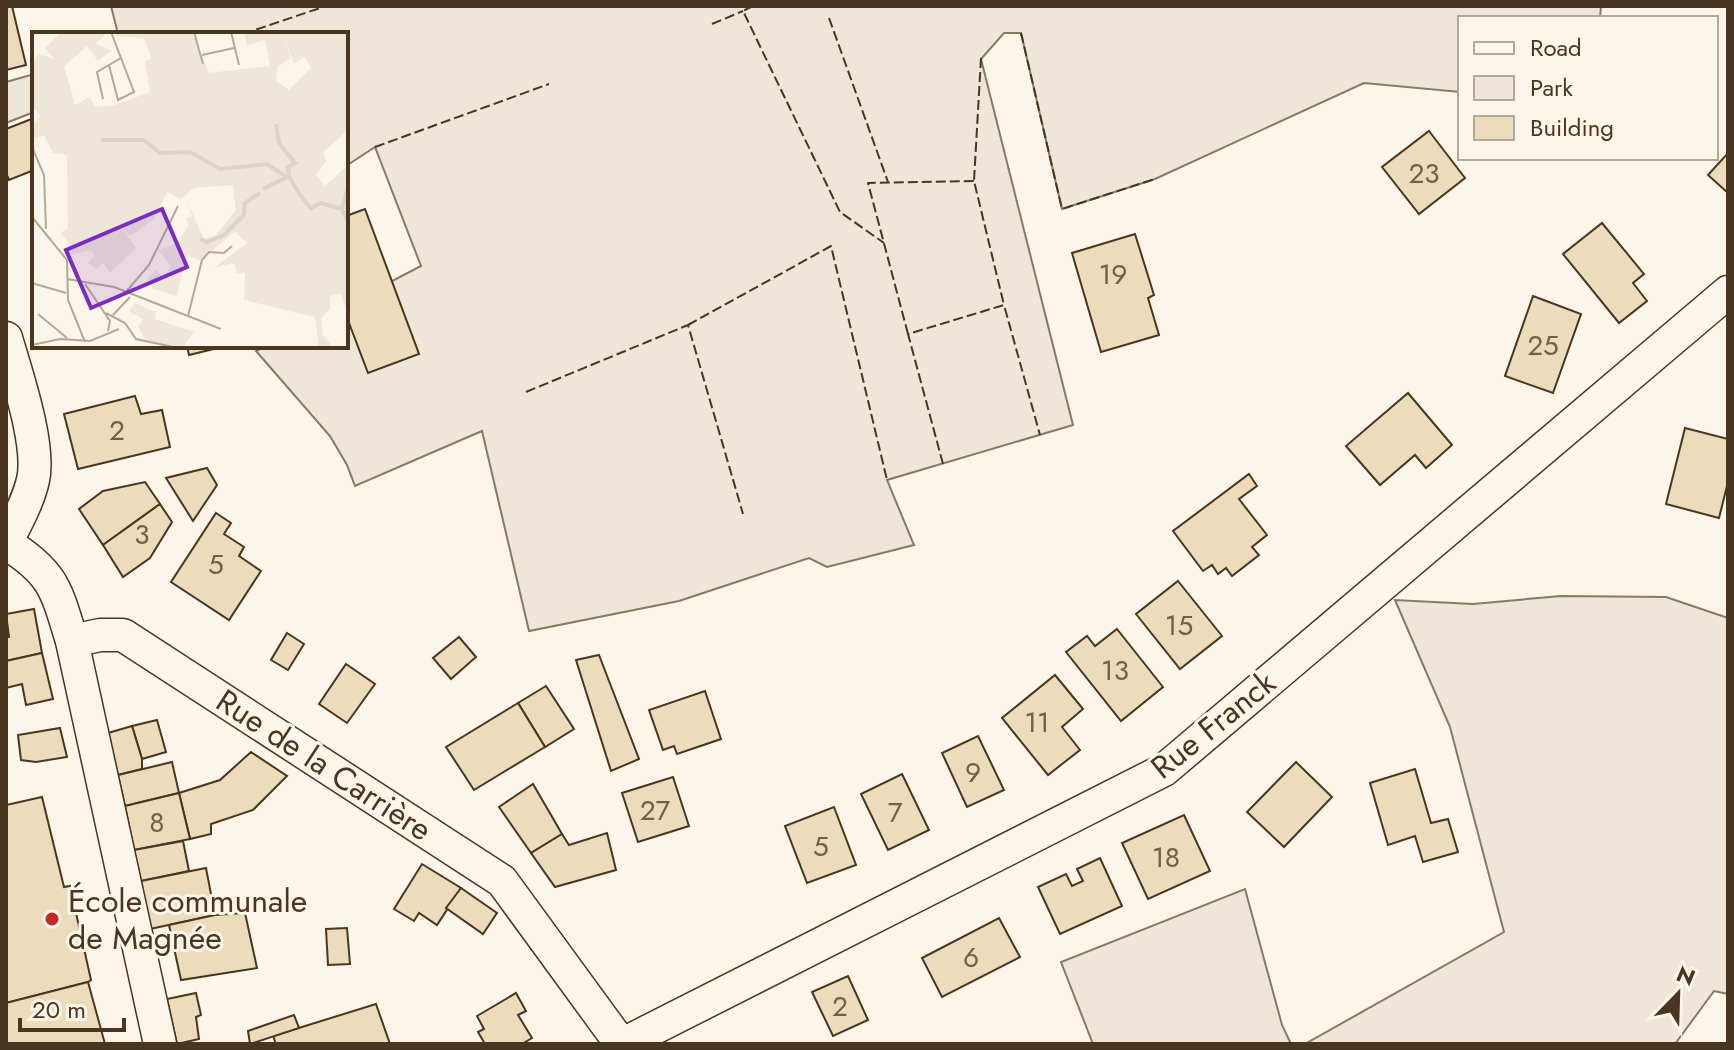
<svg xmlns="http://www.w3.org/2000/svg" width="1734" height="1050" viewBox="0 0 1734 1050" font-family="Jost,sans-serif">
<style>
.green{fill:#ede6d9;stroke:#887966;stroke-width:2}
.building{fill:#ecdcbc;stroke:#4a3520;stroke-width:2}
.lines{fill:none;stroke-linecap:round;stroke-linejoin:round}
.street-casing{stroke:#4a3520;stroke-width:35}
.street{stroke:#fbf6e9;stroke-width:32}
.fence{stroke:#4a3520;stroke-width:2;stroke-dasharray:10 4;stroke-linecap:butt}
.poi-dot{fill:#c62828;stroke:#fbf6e9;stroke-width:3}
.labels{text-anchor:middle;stroke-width:6;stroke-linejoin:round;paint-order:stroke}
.number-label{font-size:28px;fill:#725f47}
.street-label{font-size:32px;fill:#4a3520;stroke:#fbf6e9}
.poi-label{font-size:32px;fill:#4a3520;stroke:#fbf6e9;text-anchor:start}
.inset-river{fill:none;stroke:#dcd4c6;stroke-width:4}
.inset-road{fill:none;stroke:#b4a999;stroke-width:2}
.view{fill:#7b2cbf;fill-opacity:0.15;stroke:#7b2cbf;stroke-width:4}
.inset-edge{fill:none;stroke:#4a3520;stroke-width:4}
</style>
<rect width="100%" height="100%" fill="#fbf6e9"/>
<g class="green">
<polygon points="111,6 1601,6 1600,18 1460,18 1460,92 1364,83 1155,179 1062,209 1021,33 1004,33 981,59 1073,425 887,480 914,545 827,567 809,558 679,601 529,631 482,431 355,486 347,465 330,436 256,351 266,346 346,346 346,305 421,266 375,147 346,166 346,34 118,34"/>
<polygon points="34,74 34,112 6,123 6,82"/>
<polygon points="1561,596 1666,597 1728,618 1728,994 1714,991 1675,1044 1305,1044 1504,932 1450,727 1395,600 1473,604"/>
<polygon points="1245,889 1282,1025 1291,1044 1093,1044 1061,962"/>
</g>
<g class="building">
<polygon points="6,6 12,6 26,65 6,70"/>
<polygon points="34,118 34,170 9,180 6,173 6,129"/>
<polygon points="1429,131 1465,178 1419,214 1382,167"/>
<polygon points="1728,153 1728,193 1708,175"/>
<polygon points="365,209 419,354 368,373 346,315 346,216"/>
<polygon points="1602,223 1644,274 1633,283 1647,301 1619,323 1563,254"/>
<polygon points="1135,234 1154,295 1148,298 1159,335 1101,352 1072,253"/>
<polygon points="1533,296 1581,314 1553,393 1505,376"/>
<polygon points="187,346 226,346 189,355"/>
<polygon points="1408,393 1452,445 1426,468 1415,455 1380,485 1346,446"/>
<polygon points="135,396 141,414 162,410 170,447 78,469 64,414"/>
<polygon points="1685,428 1728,439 1728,482 1719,518 1666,504"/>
<polygon points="207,468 217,485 193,521 166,478"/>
<polygon points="1249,474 1257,486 1239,499 1267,535 1252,547 1259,555 1232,576 1226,568 1218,574 1212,565 1203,571 1173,531"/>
<polygon points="145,482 160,504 103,545 79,509 103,491"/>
<polygon points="160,504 172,522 150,558 123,577 103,545"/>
<polygon points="216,513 231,523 224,534 244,547 239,556 261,571 229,620 171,582"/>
<polygon points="1178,581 1222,636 1180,669 1136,614"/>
<polygon points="34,609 42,653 6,661 6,637 9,637 6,614"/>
<polygon points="1117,629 1163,687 1121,721 1066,652 1087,636 1095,646"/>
<polygon points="287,633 304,644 288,670 271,660"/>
<polygon points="459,637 476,657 451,679 433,658"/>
<polygon points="42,653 53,699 26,705 22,684 6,688 6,661"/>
<polygon points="599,655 639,759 611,771 576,660"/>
<polygon points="346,664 375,684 347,723 319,704"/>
<polygon points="1055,675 1083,709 1062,727 1080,750 1048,775 1002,718"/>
<polygon points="546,686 574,729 545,747 518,703"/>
<polygon points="705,691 721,739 677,754 674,746 663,750 649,710"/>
<polygon points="518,703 545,747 474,790 446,747"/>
<polygon points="157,720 166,752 142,759 132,726"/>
<polygon points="132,726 142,759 142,769 118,775 108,733"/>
<polygon points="60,728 67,757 36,762 21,760 18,735"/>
<polygon points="978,736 1004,790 967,807 942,753"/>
<polygon points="251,752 287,776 253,810 211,824 211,834 190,839 179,793 220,780"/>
<polygon points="172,762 179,793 125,806 118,775"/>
<polygon points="1296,762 1332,797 1284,847 1247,812"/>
<polygon points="1415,769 1431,823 1448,819 1458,852 1423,862 1415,836 1388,845 1370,783"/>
<polygon points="902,774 929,830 888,850 861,794"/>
<polygon points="673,777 689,826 638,842 622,793"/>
<polygon points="533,784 562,834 531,853 499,807"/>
<polygon points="179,793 190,839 134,850 125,806"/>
<polygon points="42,797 64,887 70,886 91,980 88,982 6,1003 6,805"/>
<polygon points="834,807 856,865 807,883 785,826"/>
<polygon points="1184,815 1210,871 1148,899 1122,843"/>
<polygon points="607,833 616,870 555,887 531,853 562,834 569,845"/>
<polygon points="183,841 189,871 141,881 134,850"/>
<polygon points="1100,858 1122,906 1060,934 1038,887 1066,874 1072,886 1083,881 1077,869"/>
<polygon points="422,864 461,888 437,925 419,913 414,921 394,909"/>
<polygon points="206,868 215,915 150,929 141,881"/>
<polygon points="461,888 497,913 483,934 446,908"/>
<polygon points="245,913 257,968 181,980 169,925 215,915"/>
<polygon points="999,918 1020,957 942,997 922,958"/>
<polygon points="347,928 350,964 328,965 326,929"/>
<polygon points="848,976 868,1020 833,1036 812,992"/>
<polygon points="88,982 105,1044 6,1044 6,1003"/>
<polygon points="196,993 201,1015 196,1017 199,1039 177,1044 167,999"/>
<polygon points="516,993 526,1011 518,1015 532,1038 522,1044 485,1044 478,1032 484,1029 477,1016"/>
<polygon points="376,1004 390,1044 276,1044 273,1036"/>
<polygon points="294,1015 299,1028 250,1044 248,1031"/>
</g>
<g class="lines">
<defs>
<g id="street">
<path d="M6,338C16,373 41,445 33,480C28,502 16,523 6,543"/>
<path d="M6,543C54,573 56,589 72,641L160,1044"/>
<polyline points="72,641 100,635 123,635 502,881 621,1044"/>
<polyline points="623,1044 1164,770 1728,292"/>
</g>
</defs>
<use href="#street" class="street-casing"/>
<use href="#street" class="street"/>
<g class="fence">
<polyline points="753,6 743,11 840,212 884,243"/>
<polyline points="829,18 888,182"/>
<polyline points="712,24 743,11"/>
<polyline points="1021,33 1062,209 1155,179"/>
<polyline points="243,34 326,6"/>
<polyline points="981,58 974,181 1004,305"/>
<polyline points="375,147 549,84"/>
<polyline points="688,325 831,246 887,480"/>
<polyline points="908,334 868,183 974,181"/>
<polyline points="526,392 688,325 743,514"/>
<polyline points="943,464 908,334 1004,305 1040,435"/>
</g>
</g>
<circle class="poi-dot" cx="52" cy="919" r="8"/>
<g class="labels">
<g class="number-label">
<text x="1424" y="183">23</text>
<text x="1113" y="284">19</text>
<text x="1543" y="355">25</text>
<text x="117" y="440">2</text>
<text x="142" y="544">3</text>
<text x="216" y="574">5</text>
<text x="1179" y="635">15</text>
<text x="1115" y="680">13</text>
<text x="1037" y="732">11</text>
<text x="973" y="782">9</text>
<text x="655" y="820">27</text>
<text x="895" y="822">7</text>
<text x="157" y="832">8</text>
<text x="821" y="856">5</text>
<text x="1166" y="867">18</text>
<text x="971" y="967">6</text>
<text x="840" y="1016">2</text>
</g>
<g class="street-label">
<text transform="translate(1213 725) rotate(-39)" y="11">Rue Franck</text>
<text transform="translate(324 765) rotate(33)" y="11">Rue de la Carrière</text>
</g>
<g class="poi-label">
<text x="68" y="912">École communale<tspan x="68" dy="37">de Magnée</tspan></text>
</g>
</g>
<g transform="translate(32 32)">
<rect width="316" height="316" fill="#fbf6e9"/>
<path d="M29,0H77L64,11L79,19L66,29L55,14L32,34L43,73L58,65L63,75L83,73L118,60L113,29L119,26L112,6L82,4L90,0H160L177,41L238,34L233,7L215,14L212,0H316V98L291,120L294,129L284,143L293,154L316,133V282L309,262L298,264V277L289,286L291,303L301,316H287L283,285L212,268L213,240L205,242L202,231L183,235L215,211L203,200L168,228L154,224L145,264L121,257L116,246L124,238L131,245L139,234L126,218L146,211L157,193L154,187L160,184L154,167L172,207L183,204L204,178L201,153L162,156L149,167L135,160L122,187L98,204L90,196L104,216L78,241L71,231L65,237L56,231L63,223L58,218L33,224L41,217L29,201L36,196L35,123L21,121L12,103L0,108V92L9,85L0,73V32L7,22L22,27L13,16ZM250,1L262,31L273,25L279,36L257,58L244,49L246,34L259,26ZM103,271L124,280L123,287L162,300L150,316L113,308L106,295L111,287L97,279Z" fill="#ede6d9" fill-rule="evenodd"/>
<path class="inset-river" d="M244,92L247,111L263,131L256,135L257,144L268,163L279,176L289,171L310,177M69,108H112L128,121L158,120L188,137L235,132L253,144M316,156L310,177L316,190M231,157L257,144M168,207L175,210L192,203L212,183L213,171L228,161"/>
<path class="inset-road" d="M162,0L171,32M199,0L207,33M170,23L202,16M77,33L86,68L102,60L79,0M71,67L65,40L89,26M0,115L12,143L14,197M0,185L35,228L36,268L53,310M35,247L82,255L189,297M0,251L34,261M53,252L78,289L76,299M93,261L117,233L146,174M74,281L93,291L104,307L146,316M6,282L35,306M81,283L98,265M156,284L170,228L177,220L192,221L200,214M0,313L28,307L58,309L87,297"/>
<path class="view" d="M130,177L155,235L59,276L34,218Z"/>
<rect width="316" height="316" class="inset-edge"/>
</g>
<rect width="1734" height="1050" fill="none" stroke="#4a3520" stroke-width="16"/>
<rect x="1458" y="16" width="260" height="144" fill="#fbf6e9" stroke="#b4a999" stroke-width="2"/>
<rect x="1474" y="42" width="40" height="12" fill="#fbf6e9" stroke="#b4a999" stroke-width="2"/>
<text x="1530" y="56" font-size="24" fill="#4a3520">Road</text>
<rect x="1474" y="76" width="40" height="24" fill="#ede6d9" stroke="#b4a999" stroke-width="2"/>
<text x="1530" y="96" font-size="24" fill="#4a3520">Park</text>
<rect x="1474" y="116" width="40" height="24" fill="#ecdcbc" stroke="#b4a999" stroke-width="2"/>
<text x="1530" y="136" font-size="24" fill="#4a3520">Building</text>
<g transform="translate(1678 994) rotate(23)" stroke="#fbf6e9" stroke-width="6" paint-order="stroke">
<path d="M0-6L14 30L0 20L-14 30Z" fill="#4a3520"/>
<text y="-12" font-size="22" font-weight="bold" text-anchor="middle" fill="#4a3520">N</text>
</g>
<path d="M20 1018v12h104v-12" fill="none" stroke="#4a3520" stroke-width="4"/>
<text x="32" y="1018" font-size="24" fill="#4a3520" stroke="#fbf6e9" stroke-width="6" paint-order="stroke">20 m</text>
</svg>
